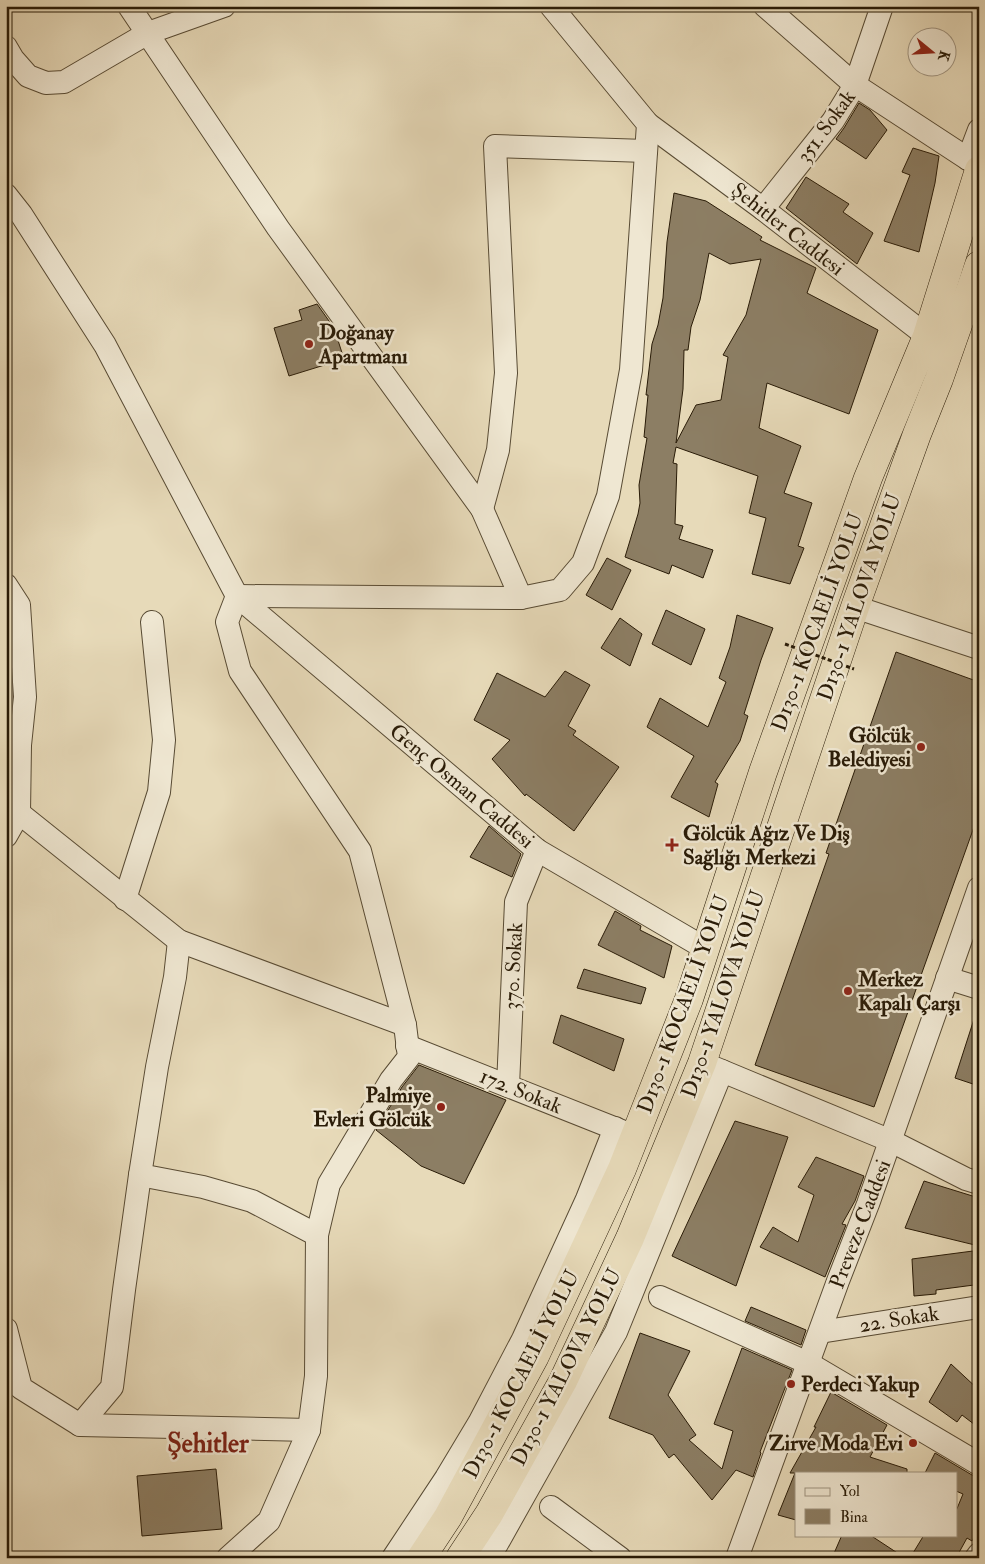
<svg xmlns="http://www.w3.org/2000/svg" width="985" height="1564" viewBox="0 0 985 1564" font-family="'IM FELL Double Pica',serif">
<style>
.building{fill:#8c7e64;stroke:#291b07;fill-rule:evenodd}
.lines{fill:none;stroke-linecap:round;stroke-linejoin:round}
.minor-casing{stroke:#584b34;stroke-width:24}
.highway-casing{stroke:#291b07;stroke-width:29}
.minor{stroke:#efe7d2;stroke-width:22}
.highway{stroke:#e7dab9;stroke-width:28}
.path-bridge{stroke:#291b07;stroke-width:3;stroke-dasharray:4 2.5;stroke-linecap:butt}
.poi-dot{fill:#8f2418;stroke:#efe7d2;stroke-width:2}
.labels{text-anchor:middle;stroke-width:5;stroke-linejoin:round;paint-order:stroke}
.street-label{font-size:21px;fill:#291b07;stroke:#efe7d2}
.poi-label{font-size:21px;font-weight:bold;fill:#291b07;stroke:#efe7d2;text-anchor:start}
.district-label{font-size:26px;font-weight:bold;fill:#7a1f14;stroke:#efe7d2}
</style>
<rect width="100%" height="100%" fill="#e7dab9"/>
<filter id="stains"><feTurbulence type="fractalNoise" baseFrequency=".004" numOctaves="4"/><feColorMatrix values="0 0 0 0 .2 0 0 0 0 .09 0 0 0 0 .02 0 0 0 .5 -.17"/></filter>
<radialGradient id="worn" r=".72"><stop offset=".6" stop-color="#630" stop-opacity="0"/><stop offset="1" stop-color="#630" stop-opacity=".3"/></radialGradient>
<g class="building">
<polygon points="859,103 870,110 887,130 866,159 836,139 844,128"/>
<polygon points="913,148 939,156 935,183 919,252 884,241 910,175 902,172"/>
<polygon points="806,177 849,204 843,212 873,233 857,264 786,208"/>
<path d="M674,193L706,201L762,237L760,240L816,268L807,293L878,330L849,414L767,383L759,428L801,446L784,493L812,503L798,546L804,548L790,584L752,574L766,518L749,513L758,476L676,447L673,463L677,464L675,524L683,526L679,539L713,550L703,578L672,565L669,574L625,557L638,514L640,503L639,485L647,438L644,437L648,395H646L652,344L658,325L663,298L667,242ZM709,253L730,264L761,259L746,315L723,355L728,357L721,400L696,405L676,443L683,389L684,350H688L691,327L700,300Z"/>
<polygon points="317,304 334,328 344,359 289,376 274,328 302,320 299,310"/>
<polygon points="607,558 631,570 612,610 586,595"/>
<polygon points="666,610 705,629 691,665 652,644"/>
<polygon points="737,615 773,628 761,660 744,714 748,716 740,741 715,782 718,784 709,817 671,797 694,756 647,727 660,698 708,727 726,682 719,678 730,647"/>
<polygon points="620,618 642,634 630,666 601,648"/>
<polygon points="896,652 979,682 979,813 874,1107 755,1065 829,854 826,853"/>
<polygon points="565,671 590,685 568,726 576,731 573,735 619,767 574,831 526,794 525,796 492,759 510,740 474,720 497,673 545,697"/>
<polygon points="489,826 521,854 512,877 470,857"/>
<polygon points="615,911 641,926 640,930 672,946 664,978 598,945"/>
<polygon points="584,969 646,988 641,1004 577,988"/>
<polygon points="561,1015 624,1039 614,1071 553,1043"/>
<polygon points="975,1016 979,1016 979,1086 955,1078"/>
<polygon points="419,1065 506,1100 464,1184 421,1166 376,1130 402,1087"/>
<polygon points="735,1121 788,1137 736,1286 672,1256"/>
<polygon points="816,1157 864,1176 855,1201 842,1224 846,1225 825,1277 760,1247 773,1227 798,1242 814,1195 798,1187"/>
<polygon points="924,1181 979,1198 979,1246 905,1228"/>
<polygon points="973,1251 974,1285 936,1290 936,1294 914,1296 912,1259"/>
<polygon points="751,1307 806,1330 801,1345 745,1321"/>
<polygon points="640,1333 690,1351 668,1395 696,1435 689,1440 722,1469 733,1431 714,1424 742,1348 792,1370 760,1452 761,1453 753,1477 736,1470 712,1500 674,1454 669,1458 653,1435 609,1418"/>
<polygon points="951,1364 979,1390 979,1428 962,1415 957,1422 929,1402"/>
<polygon points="831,1392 887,1425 870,1457 907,1469 907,1473 796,1473 796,1520 778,1515 795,1473 790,1473 816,1427 814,1427"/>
<polygon points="935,1453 972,1475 979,1477 979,1528 972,1541 967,1538 956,1558 910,1558 924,1535 956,1535 956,1511 963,1494 956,1491 956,1473 925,1473"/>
<polygon points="216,1469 222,1529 142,1536 137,1476"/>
<polygon points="842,1535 870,1535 905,1558 832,1558"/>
</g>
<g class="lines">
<defs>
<g id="minor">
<polyline points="129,6 278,228 482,509 521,598"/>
<polyline points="765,6 855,85 968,159 979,164"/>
<polyline points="6,47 13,59 28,76 46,83 64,82 148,33 224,6"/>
<polyline points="648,124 763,209 927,336"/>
<polyline points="968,159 979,130"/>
<polyline points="6,195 21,214 105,345 237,596 537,850 696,943 706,947"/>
<polyline points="763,209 833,121 855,85 882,6"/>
<polyline points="482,509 498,450 506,373 495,146 646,151"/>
<polyline points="6,585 19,605 25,697 20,745 19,813 6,836"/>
<polyline points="237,596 521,598 560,590 583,563 608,496 631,370 648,124 551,6"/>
<polyline points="855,607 979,648"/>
<polyline points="19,813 179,941 405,1025"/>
<polyline points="125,899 159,792 164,740 152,622"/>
<polyline points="947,978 979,988"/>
<polyline points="407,1046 629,1134"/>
<polyline points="710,1066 891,1141 966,1179 979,1183"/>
<polyline points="508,1086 516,902 537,850"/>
<polyline points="140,1175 203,1187 252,1201 317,1235"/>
<polyline points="660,1297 808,1363 979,1464"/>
<polyline points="6,1329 21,1388 80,1425 309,1430"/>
<polyline points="820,1332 979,1307"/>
<polyline points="80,1425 112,1387 124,1290 140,1175 157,1067 175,977 179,941"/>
<polyline points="551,1507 620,1558"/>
<polyline points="228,1558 269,1521 309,1430 316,1376 317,1235 329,1184 391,1080 409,1057 405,1025 360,851 240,671 227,622 237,596"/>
<polyline points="393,1558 446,1478 479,1423 523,1339 587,1199 615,1128"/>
<polyline points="488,1558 497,1544 616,1332 722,1071"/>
<polyline points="737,1558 838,1281 868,1204 979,888"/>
<polyline points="976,1558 979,1554"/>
</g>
<g id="highway">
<polyline points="421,1558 448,1517 535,1356 622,1169 689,999 763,772 868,478 927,336 979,170"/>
<polyline points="460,1558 489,1514 563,1381 630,1238 702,1063 855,607 917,434 939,379 979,265"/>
</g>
</defs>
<use href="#minor" class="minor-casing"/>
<use href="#highway" class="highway-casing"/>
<use href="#minor" class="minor"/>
<use href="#highway" class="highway"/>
<polyline class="path-bridge" points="785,644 854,669"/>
</g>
<g class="poi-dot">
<circle cx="309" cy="344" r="5"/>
<circle cx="921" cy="747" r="5"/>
<path d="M669.5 837.5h5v5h5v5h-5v5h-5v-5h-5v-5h5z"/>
<circle cx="848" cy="991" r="5"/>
<circle cx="441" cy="1107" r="5"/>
<circle cx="791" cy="1384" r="5"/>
<circle cx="913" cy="1443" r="5"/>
</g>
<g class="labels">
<g class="street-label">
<text transform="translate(826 126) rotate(-54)" y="7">351. Sokak</text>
<text transform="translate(788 229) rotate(38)" y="7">Şehitler Caddesi</text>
<text transform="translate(859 597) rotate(-71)" y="7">D130-1 YALOVA YOLU</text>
<text transform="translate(817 622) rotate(-70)" y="7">D130-1 KOCAELİ YOLU</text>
<text transform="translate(462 786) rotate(40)" y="7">Genç Osman Caddesi</text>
<text transform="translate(513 966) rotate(-87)" y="7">370. Sokak</text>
<text transform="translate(723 994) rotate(-71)" y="7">D130-1 YALOVA YOLU</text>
<text transform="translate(683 1004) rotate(-70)" y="7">D130-1 KOCAELİ YOLU</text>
<text transform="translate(521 1091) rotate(22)" y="7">172. Sokak</text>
<text transform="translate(860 1224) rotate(-69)" y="7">Preveze Caddesi</text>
<text transform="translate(899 1319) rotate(-9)" y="7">22. Sokak</text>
<text transform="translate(566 1367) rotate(-63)" y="7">D130-1 YALOVA YOLU</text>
<text transform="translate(521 1374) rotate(-63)" y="7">D130-1 KOCAELİ YOLU</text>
</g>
<g class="poi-label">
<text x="319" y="339">Doğanay<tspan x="319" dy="24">Apartmanı</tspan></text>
<text x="911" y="742" text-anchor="end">Gölcük<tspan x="911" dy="24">Belediyesi</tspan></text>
<text x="683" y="840">Gölcük Ağız Ve Diş<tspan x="683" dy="24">Sağlığı Merkezi</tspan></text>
<text x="858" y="986">Merkez<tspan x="858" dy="24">Kapalı Çarşı</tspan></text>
<text x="431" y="1102" text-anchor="end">Palmiye<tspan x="431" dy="24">Evleri Gölcük</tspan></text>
<text x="801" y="1391">Perdeci Yakup</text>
<text x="903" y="1450" text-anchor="end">Zirve Moda Evi</text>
</g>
<g class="district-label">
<text x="208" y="1452">Şehitler</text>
</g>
</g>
<rect width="985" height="1564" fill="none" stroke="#e7dab9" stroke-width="25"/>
<rect x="8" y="8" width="970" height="1549" fill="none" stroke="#291b07" stroke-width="2.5"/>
<rect x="12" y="12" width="960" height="1539" fill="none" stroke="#291b07"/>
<rect x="795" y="1472" width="162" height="65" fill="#efe7d2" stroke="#a09581"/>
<rect x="805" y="1488" width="25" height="8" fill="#efe7d2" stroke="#a09581"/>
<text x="840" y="1496" font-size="15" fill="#291b07">Yol</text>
<rect x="805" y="1509" width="25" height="15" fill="#8c7e64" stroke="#a09581"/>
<text x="840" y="1522" font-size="15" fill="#291b07">Bina</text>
<g transform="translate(932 52) rotate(108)"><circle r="24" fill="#efe7d2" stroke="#a09581"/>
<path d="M0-4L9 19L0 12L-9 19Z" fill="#8f2418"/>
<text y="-8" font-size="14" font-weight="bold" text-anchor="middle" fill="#291b07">K</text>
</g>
<rect width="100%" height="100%" filter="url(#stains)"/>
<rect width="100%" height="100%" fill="url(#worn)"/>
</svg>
